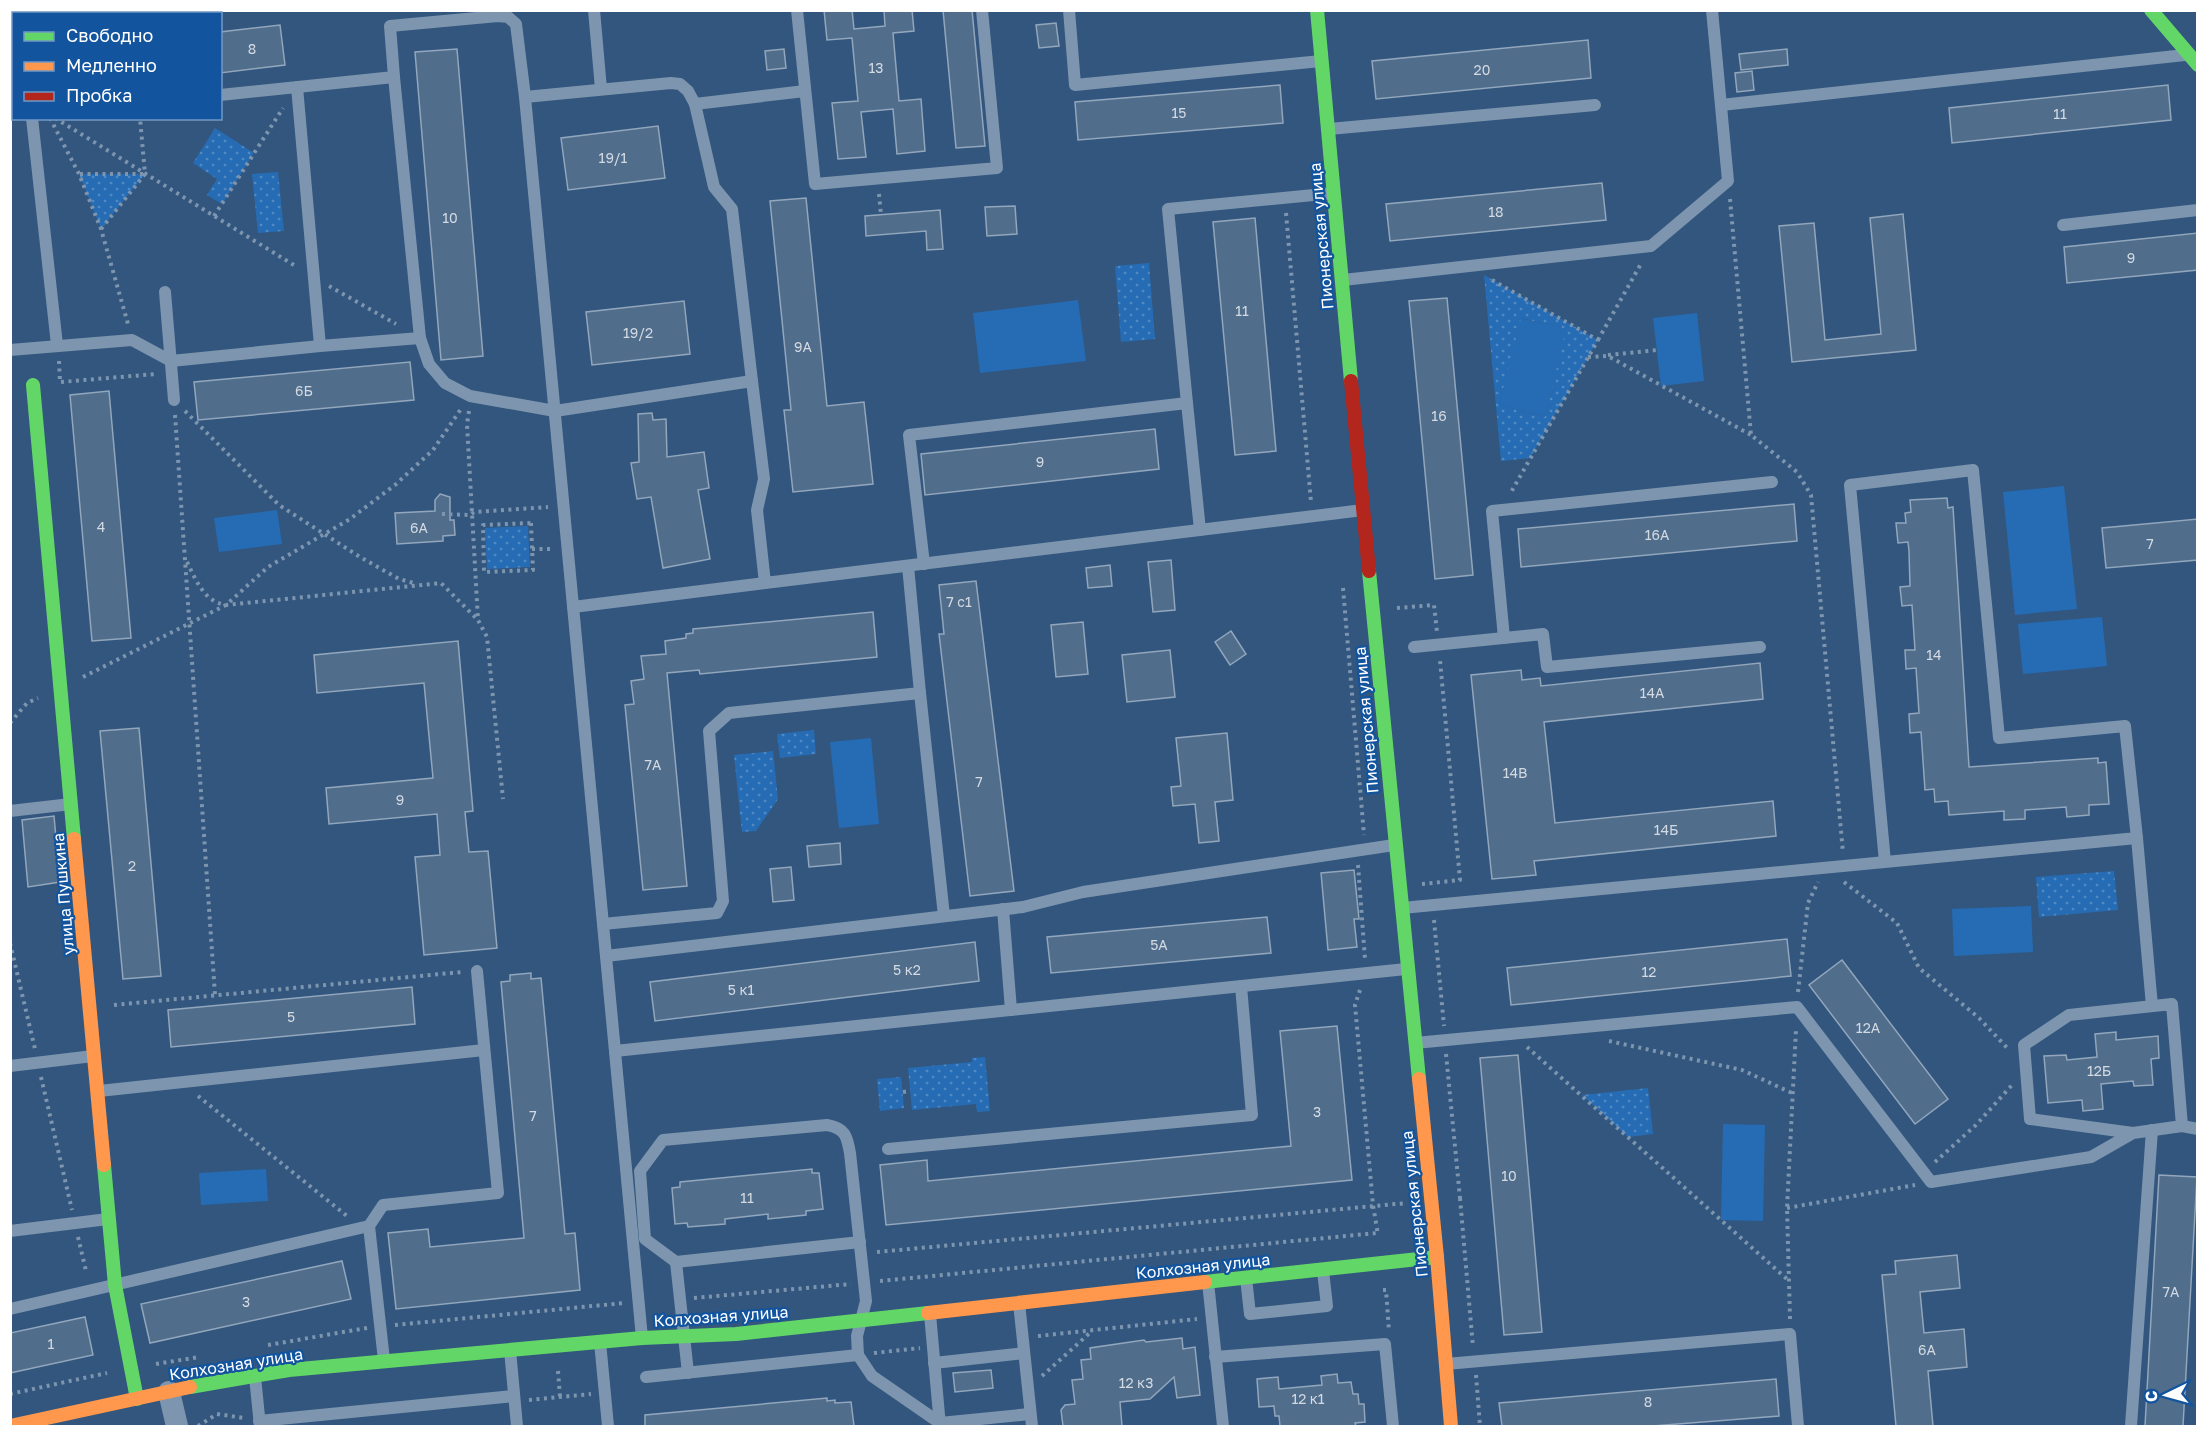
<svg xmlns="http://www.w3.org/2000/svg" width="2208" height="1437" viewBox="0 0 2208 1437" font-family="'Golos Text',sans-serif">
<style>
.grass{fill:#266cb4}
.park{fill:url(#park-dots);fill-rule:evenodd}
.building{fill:#506d8c;stroke:#92a6bc;stroke-width:1.5}
.lines{fill:none;stroke-linecap:round;stroke-linejoin:round}
.path{stroke:#7d95ae;stroke-width:4;stroke-dasharray:3 4.5;stroke-linecap:butt}
.lane{stroke:#7d95ae;stroke-width:12}
.street{stroke:#7d95ae;stroke-width:22}
.fast{stroke:#63d668;stroke-width:14}
.slow{stroke:#ff974d;stroke-width:14}
.jam{stroke:#b3261e;stroke-width:14}
.labels{text-anchor:middle;stroke-width:4.5;stroke-linejoin:round;paint-order:stroke}
.number-label{font-size:14px;fill:#d3dae2}
.street-label{font-size:16px;fill:#fff;stroke:#12549e}
</style>
<defs>
<pattern id="park-dots" width="8" height="8" patternUnits="userSpaceOnUse" patternTransform="scale(1.5)"><rect width="8" height="8" fill="#266cb4"/><path d="M2 2h.1M6 6h.1" fill="none" stroke="#5189c3" stroke-width="1.8" stroke-linecap="round"/></pattern>
</defs>
<rect width="100%" height="100%" fill="#32567e"/>
<g class="grass">
<polygon points="1078,300 1086,361 980,373 973,313"/>
<polygon points="1697,313 1704,381 1661,386 1653,318"/>
<polygon points="1520,318 1567,329 1545,417 1499,405"/>
<polygon points="2064,486 2077,609 2015,615 2003,492"/>
<polygon points="277,510 282,544 219,552 214,518"/>
<polygon points="2102,617 2107,666 2023,674 2018,624"/>
<polygon points="871,738 879,824 839,828 830,742"/>
<polygon points="2031,906 2033,952 1954,956 1952,909"/>
<polygon points="1723,1124 1765,1125 1763,1221 1721,1220"/>
<polygon points="266,1169 268,1201 201,1205 199,1173"/>
</g>
<g class="park">
<polygon points="215,128 254,153 222,204 207,195 217,179 193,163"/>
<polygon points="278,172 284,231 258,233 252,174"/>
<polygon points="79,174 145,174 101,229"/>
<polygon points="1149,263 1155,339 1121,342 1115,266"/>
<path d="M1484,275L1598,340L1530,458L1501,461ZM1521,318L1566,329L1545,417L1499,405Z"/>
<polygon points="528,526 530,567 487,569 485,528"/>
<polygon points="814,730 816,754 780,758 777,734"/>
<polygon points="773,751 778,799 756,831 742,832 734,755"/>
<polygon points="2114,871 2118,910 2039,917 2036,877"/>
<polygon points="985,1057 990,1111 977,1112 976,1104 912,1110 908,1068 972,1062 972,1058"/>
<polygon points="901,1077 904,1108 880,1111 877,1079"/>
<polygon points="1648,1088 1653,1134 1628,1137 1582,1095"/>
</g>
<g class="building">
<polygon points="824,10 852,10 854,29 885,26 884,10 912,10 914,31 893,33 899,101 921,99 925,151 897,154 893,109 861,112 866,157 838,159 832,103 858,101 852,38 827,40"/>
<polygon points="943,10 972,10 985,146 956,148"/>
<polygon points="1056,23 1059,46 1039,48 1036,25"/>
<polygon points="280,25 285,65 220,73 220,32"/>
<polygon points="1588,40 1591,78 1376,99 1372,61"/>
<polygon points="457,49 483,356 441,360 415,52"/>
<polygon points="784,49 786,68 767,70 765,51"/>
<polygon points="1787,49 1788,65 1741,70 1739,54"/>
<polygon points="1752,71 1754,90 1737,92 1735,73"/>
<polygon points="1280,85 1283,123 1078,140 1075,102"/>
<polygon points="2168,85 2171,120 1952,143 1949,108"/>
<polygon points="658,126 665,178 568,190 561,138"/>
<polygon points="1602,183 1606,220 1390,241 1386,204"/>
<polygon points="806,198 827,406 864,402 873,484 793,492 784,410 791,410 770,201"/>
<polygon points="1015,206 1017,234 987,236 985,207"/>
<polygon points="940,210 943,249 927,250 926,231 866,236 865,216"/>
<polygon points="1903,214 1916,350 1792,362 1779,226 1814,223 1825,340 1881,334 1870,218"/>
<polygon points="1255,218 1276,451 1235,455 1213,222"/>
<polygon points="2198,233 2198,270 2067,283 2064,247"/>
<polygon points="1447,298 1473,575 1435,579 1409,301"/>
<polygon points="684,301 690,354 592,365 586,312"/>
<polygon points="410,362 414,400 198,420 194,382"/>
<polygon points="109,391 131,638 92,641 70,395"/>
<polygon points="652,413 653,420 666,419 667,457 704,452 709,488 698,490 710,559 663,568 651,497 637,499 631,463 639,462 638,414"/>
<polygon points="1155,429 1159,469 925,495 921,454"/>
<polygon points="440,494 450,497 450,520 454,520 455,535 443,536 443,541 397,544 395,513 435,511 435,500"/>
<polygon points="1947,498 1948,508 1953,507 1969,767 2098,758 2098,763 2106,762 2109,804 2089,805 2089,815 2067,817 2066,807 2025,810 2025,819 2004,820 2004,811 1949,815 1948,801 1935,802 1934,789 1925,790 1921,732 1910,733 1909,714 1919,713 1916,668 1906,669 1905,650 1915,650 1912,605 1902,606 1900,587 1910,586 1909,551 1908,542 1898,543 1896,523 1906,523 1905,513 1911,512 1910,500"/>
<polygon points="1794,504 1797,541 1521,567 1518,529"/>
<polygon points="2198,519 2198,560 2106,568 2102,528"/>
<polygon points="1171,560 1175,610 1153,612 1148,562"/>
<polygon points="1110,565 1112,586 1088,588 1086,568"/>
<polygon points="976,581 1014,891 970,896 939,634 944,634 939,585"/>
<polygon points="873,612 877,657 700,674 699,670 667,673 687,886 643,890 625,705 634,704 631,681 644,679 641,656 666,654 665,641 686,638 686,634 693,633 693,629"/>
<polygon points="1083,622 1088,674 1056,677 1051,625"/>
<polygon points="1231,631 1246,654 1230,665 1215,642"/>
<polygon points="458,641 473,811 465,812 469,852 488,851 497,948 424,955 415,857 440,855 437,814 329,824 326,788 433,778 424,683 317,693 314,655"/>
<polygon points="1170,650 1175,697 1127,702 1122,655"/>
<polygon points="1760,663 1763,699 1544,722 1555,823 1773,801 1776,836 1534,861 1536,875 1492,879 1471,675 1521,670 1522,680 1540,678 1541,686"/>
<polygon points="139,728 161,976 123,979 100,731"/>
<polygon points="1227,733 1233,800 1215,802 1219,841 1199,843 1195,804 1173,806 1171,787 1181,786 1176,738"/>
<polygon points="54,816 60,882 28,887 22,820"/>
<polygon points="840,843 841,864 809,867 807,846"/>
<polygon points="791,867 794,900 773,902 770,869"/>
<polygon points="1354,870 1359,919 1354,919 1357,947 1328,950 1321,873"/>
<polygon points="1267,917 1271,953 1051,973 1047,937"/>
<polygon points="1787,939 1791,976 1511,1005 1507,968"/>
<polygon points="975,942 979,981 655,1021 650,982"/>
<polygon points="1842,960 1948,1099 1915,1124 1809,985"/>
<polygon points="531,973 531,979 541,978 565,1234 575,1233 580,1290 396,1309 388,1233 428,1229 430,1247 524,1238 501,982 510,981 510,975"/>
<polygon points="412,987 415,1024 171,1047 168,1010"/>
<polygon points="1337,1026 1352,1180 886,1225 880,1165 927,1160 928,1181 1291,1146 1280,1031"/>
<polygon points="2116,1032 2116,1040 2158,1036 2159,1058 2151,1059 2153,1085 2134,1086 2133,1081 2101,1084 2103,1109 2083,1111 2082,1100 2048,1103 2044,1056 2066,1055 2067,1060 2097,1057 2095,1034"/>
<polygon points="1518,1055 1542,1332 1504,1335 1480,1058"/>
<polygon points="812,1169 812,1173 819,1173 823,1209 806,1211 806,1215 768,1219 768,1214 725,1219 725,1224 688,1227 687,1223 675,1224 672,1188 680,1187 680,1182"/>
<polygon points="2159,1175 2197,1177 2183,1426 2145,1426"/>
<polygon points="1957,1255 1960,1288 1920,1292 1924,1333 1964,1329 1967,1367 1928,1371 1933,1426 1896,1426 1882,1275 1896,1274 1895,1261"/>
<polygon points="342,1261 351,1299 150,1343 141,1304"/>
<polygon points="85,1317 93,1355 10,1373 10,1333"/>
<polygon points="1182,1338 1183,1349 1195,1347 1200,1395 1177,1398 1174,1377 1150,1399 1120,1402 1122,1426 1063,1426 1061,1410 1065,1405 1075,1404 1072,1380 1083,1379 1081,1360 1091,1359 1090,1348 1144,1340 1146,1342"/>
<polygon points="991,1370 993,1388 955,1392 953,1373"/>
<polygon points="1337,1374 1338,1383 1351,1382 1353,1394 1358,1394 1359,1404 1364,1404 1365,1422 1355,1423 1356,1426 1280,1426 1279,1416 1275,1416 1274,1406 1259,1407 1257,1379 1278,1377 1279,1389 1322,1385 1321,1376"/>
<polygon points="1776,1379 1779,1416 1652,1426 1502,1426 1499,1403"/>
<polygon points="827,1398 827,1401 835,1400 835,1403 851,1402 854,1426 645,1426 645,1415"/>
</g>
<g class="lines">
<g class="path">
<polyline points="10,41 14,52"/>
<polyline points="50,118 79,174 101,229 128,324"/>
<polyline points="55,118 297,267"/>
<polyline points="80,174 144,174"/>
<polyline points="879,194 881,215"/>
<polyline points="1730,199 1751,435 1797,472 1811,495 1843,853"/>
<polyline points="1286,213 1311,502"/>
<polyline points="214,216 283,108"/>
<polyline points="101,229 145,174 140,118"/>
<polyline points="1492,280 1598,340 1510,494"/>
<polyline points="329,286 396,324"/>
<polyline points="1598,340 1642,262"/>
<polyline points="1608,355 1657,350"/>
<polyline points="1588,357 1608,356 1751,435"/>
<polyline points="59,361 60,382"/>
<polyline points="61,382 156,374"/>
<polyline points="185,411 279,505 360,557 399,579 417,584"/>
<polyline points="469,411 467,424 478,620 487,637 503,799"/>
<polyline points="175,415 215,995"/>
<polyline points="442,514 470,515 474,512 548,507"/>
<polygon points="531,523 533,570 484,572 483,525"/>
<polyline points="532,549 552,549"/>
<path d="M187,562C196,580 204,602 226,605L441,583L477,619"/>
<polyline points="1343,588 1364,835"/>
<polyline points="1397,608 1434,605 1437,632"/>
<polyline points="83,677 226,605 268,567 350,519 395,485 433,450 461,409"/>
<polyline points="10,723 27,703 38,698"/>
<polyline points="1358,865 1365,959"/>
<polyline points="1844,882 1897,923 1919,968 1979,1018 2009,1050"/>
<polyline points="1422,884 1460,880 1440,660"/>
<polyline points="1434,920 1444,1026"/>
<polyline points="10,943 35,1049"/>
<polyline points="1360,990 1355,1005 1373,1205 1378,1235"/>
<polyline points="1798,992 1808,903 1818,882"/>
<polyline points="114,1005 462,972"/>
<polyline points="1609,1041 1742,1070 1792,1093"/>
<polyline points="1527,1047 1788,1280"/>
<polyline points="1446,1054 1460,1198 1456,1198"/>
<polyline points="41,1077 72,1210"/>
<polyline points="903,1092 910,1091"/>
<polyline points="198,1096 347,1216"/>
<polyline points="1935,1162 1976,1125 2012,1085"/>
<polyline points="1460,1198 1473,1347"/>
<polyline points="1787,1208 1915,1185"/>
<polyline points="78,1237 86,1271"/>
<polyline points="877,1252 1407,1203"/>
<polyline points="880,1281 1377,1233"/>
<polyline points="1383,1290 1386,1290 1389,1331"/>
<polyline points="694,1298 851,1284"/>
<polyline points="1790,1319 1787,1208 1796,1029"/>
<polyline points="395,1325 624,1303"/>
<polyline points="1038,1336 1197,1319"/>
<polyline points="268,1345 367,1328"/>
<polyline points="874,1353 920,1348"/>
<polyline points="156,1364 199,1357"/>
<polyline points="558,1371 560,1397"/>
<polyline points="1476,1375 1480,1426"/>
<polyline points="1042,1376 1092,1331"/>
<polyline points="10,1394 107,1373"/>
<polyline points="529,1400 591,1394"/>
<polyline points="198,1426 217,1414 244,1418"/>
</g>
<g class="lane">
<polyline points="594,10 601,89"/>
<polyline points="797,10 815,184 997,168 982,10"/>
<polyline points="1069,10 1075,85 1321,61"/>
<polyline points="394,77 420,338"/>
<polyline points="297,87 320,346"/>
<polyline points="220,95 394,77 390,26 498,16 508,17 516,24 525,97 642,1338"/>
<polyline points="525,97 671,83 680,84 688,91 695,104 714,187 732,209 752,381"/>
<polyline points="695,104 805,91"/>
<polyline points="1721,105 2185,55"/>
<polyline points="32,118 57,345"/>
<polyline points="1329,129 1595,105"/>
<polyline points="2063,225 2198,210"/>
<polyline points="1343,280 1651,246 1728,181 1712,10"/>
<polyline points="165,292 174,400"/>
<polyline points="10,350 132,340 171,361 320,346 420,338 429,364 445,383 470,396 555,411 752,381 764,479 757,510 765,583 1363,510"/>
<polyline points="1187,403 1168,209 1334,193"/>
<polyline points="924,564 909,435 1187,403 1200,530"/>
<polyline points="573,607 765,583"/>
<polyline points="1504,638 1492,511 1772,482"/>
<polyline points="1414,647 1543,634 1547,667 1760,647"/>
<polyline points="920,693 944,916"/>
<polyline points="10,811 71,804"/>
<polyline points="2137,838 2152,1006"/>
<polyline points="1402,908 2137,838 2125,726 1999,738 1973,470 1850,485 1885,862"/>
<polyline points="1003,909 1011,1010"/>
<polyline points="603,924 717,913 723,901 709,731 729,713 920,693 908,566"/>
<polyline points="606,956 1023,907 1083,892 1394,845"/>
<polyline points="1415,1043 1797,1007 1931,1182 2091,1157 2133,1133 2182,1126 2172,1004 2069,1015 2024,1045 2030,1119 2133,1133"/>
<polyline points="615,1051 1406,969"/>
<polyline points="10,1066 93,1056"/>
<polyline points="99,1091 484,1050"/>
<polyline points="2182,1126 2198,1129"/>
<polyline points="888,1149 1252,1115 1241,986"/>
<polyline points="10,1231 108,1219"/>
<path d="M676,1262L645,1239L640,1171L663,1140L827,1125C845,1128 847,1136 850,1153L866,1301L857,1336L858,1355L872,1376L940,1423L1030,1414"/>
<polyline points="1246,1278 1250,1314 1327,1306 1323,1271"/>
<polyline points="1208,1282 1223,1426"/>
<polyline points="1019,1303 1032,1426"/>
<polyline points="10,1309 369,1226"/>
<polyline points="930,1314 940,1426"/>
<polyline points="600,1342 608,1426"/>
<polyline points="510,1350 517,1426"/>
<polyline points="1215,1357 1385,1344 1393,1426"/>
<polyline points="384,1360 369,1226 383,1205 498,1193 477,971"/>
<polyline points="934,1363 1024,1353"/>
<polyline points="1446,1364 1790,1334 1798,1426"/>
<polyline points="688,1373 676,1262 860,1242"/>
<polyline points="255,1377 260,1426"/>
<polyline points="646,1377 858,1355"/>
<polyline points="259,1421 514,1396"/>
<polyline points="2131,1426 2152,1130"/>
</g>
<polyline class="street" points="169,1392 177,1426"/>
<g class="fast">
<polyline points="1317,10 1351,381"/>
<polyline points="2151,10 2198,65"/>
<polyline points="33,385 74,839"/>
<polyline points="1369,571 1419,1079"/>
<polyline points="104,1165 115,1285 137,1399"/>
<polyline points="1205,1282 1437,1257"/>
<polyline points="190,1387 289,1370 642,1338 736,1334 928,1313"/>
</g>
<g class="slow">
<polyline points="74,839 104,1165"/>
<polyline points="1419,1079 1437,1257 1451,1426"/>
<polyline points="928,1313 1205,1282"/>
<polyline points="10,1426 190,1387"/>
</g>
<polyline class="jam" points="1351,381 1369,571"/>
</g>
<g class="labels">
<g class="number-label">
<text x="252" y="54">8</text>
<text x="876" y="73">13</text>
<text x="1482" y="75">20</text>
<text x="1179" y="118">15</text>
<text x="2060" y="119">11</text>
<text x="613" y="163">19/1</text>
<text x="1496" y="217">18</text>
<text x="450" y="223">10</text>
<text x="2131" y="263">9</text>
<text x="1242" y="316">11</text>
<text x="638" y="338">19/2</text>
<text x="803" y="352">9А</text>
<text x="304" y="396">6Б</text>
<text x="1439" y="421">16</text>
<text x="1040" y="467">9</text>
<text x="101" y="532">4</text>
<text x="419" y="533">6А</text>
<text x="1657" y="540">16А</text>
<text x="2150" y="549">7</text>
<text x="959" y="607">7 с1</text>
<text x="1934" y="660">14</text>
<text x="1652" y="698">14А</text>
<text x="653" y="770">7А</text>
<text x="1515" y="778">14В</text>
<text x="979" y="787">7</text>
<text x="400" y="805">9</text>
<text x="1666" y="835">14Б</text>
<text x="132" y="871">2</text>
<text x="1159" y="950">5А</text>
<text x="907" y="975">5 к2</text>
<text x="1649" y="977">12</text>
<text x="741" y="995">5 к1</text>
<text x="291" y="1022">5</text>
<text x="1868" y="1033">12А</text>
<text x="2099" y="1076">12Б</text>
<text x="1317" y="1117">3</text>
<text x="533" y="1121">7</text>
<text x="1509" y="1181">10</text>
<text x="747" y="1203">11</text>
<text x="2171" y="1297">7А</text>
<text x="246" y="1307">3</text>
<text x="51" y="1349">1</text>
<text x="1927" y="1355">6А</text>
<text x="1136" y="1388">12 к3</text>
<text x="1308" y="1404">12 к1</text>
<text x="1648" y="1407">8</text>
</g>
<g class="street-label">
<text transform="translate(1321 236) rotate(-95)" y="6">Пионерская улица</text>
<text transform="translate(1366 720) rotate(-95)" y="6">Пионерская улица</text>
<text transform="translate(63 894) rotate(-95)" y="6">улица Пушкина</text>
<text transform="translate(1414 1204) rotate(-96)" y="6">Пионерская улица</text>
<text transform="translate(1203 1266) rotate(-6)" y="6">Колхозная улица</text>
<text transform="translate(721 1316) rotate(-4)" y="6">Колхозная улица</text>
<text transform="translate(236 1364) rotate(-9)" y="6">Колхозная улица</text>
</g>
</g>
<rect width="2208" height="1437" fill="none" stroke="#ffffff" stroke-width="24"/>
<rect x="12" y="12" width="210" height="108" fill="#12549e" stroke="#7198c5" stroke-width="1.5"/>
<rect x="24" y="32" width="30" height="9" fill="#63d668" stroke="#7198c5" stroke-width="1.5"/>
<text x="66" y="42" font-size="18" fill="#ffffff">Свободно</text>
<rect x="24" y="62" width="30" height="9" fill="#ff974d" stroke="#7198c5" stroke-width="1.5"/>
<text x="66" y="72" font-size="18" fill="#ffffff">Медленно</text>
<rect x="24" y="92" width="30" height="9" fill="#b3261e" stroke="#7198c5" stroke-width="1.5"/>
<text x="66" y="102" font-size="18" fill="#ffffff">Пробка</text>
<g transform="translate(2166 1395) rotate(265)" stroke="#12549e" stroke-width="4.5" paint-order="stroke">
<path d="M0-4.5L10 22L0 15L-10 22Z" fill="#ffffff"/>
<text y="-9" font-size="16" font-weight="bold" text-anchor="middle" fill="#ffffff">С</text>
</g>
</svg>
